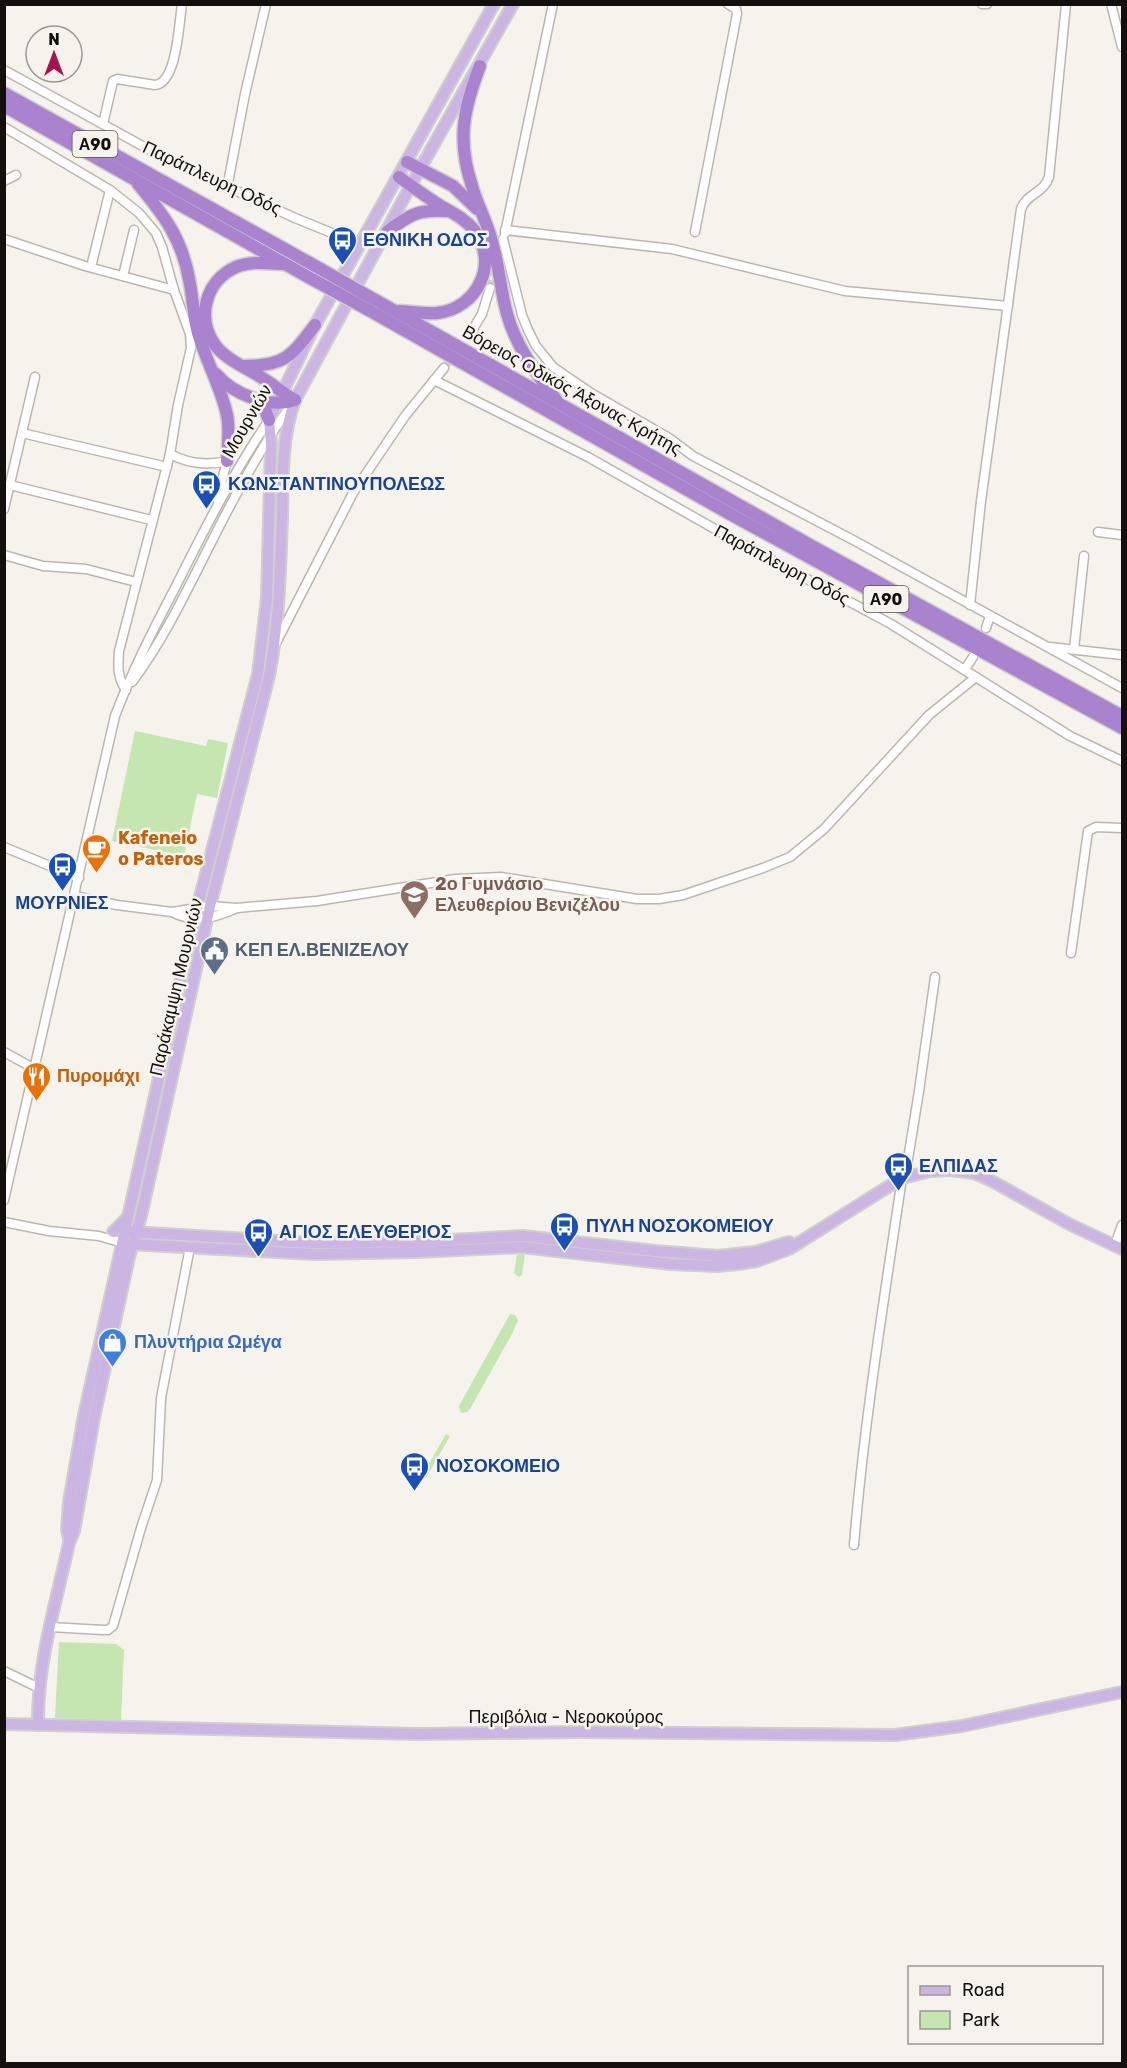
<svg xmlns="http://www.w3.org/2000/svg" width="1127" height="2068" viewBox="0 0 1127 2068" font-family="Rubik,sans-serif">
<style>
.green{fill:#c5e5b1}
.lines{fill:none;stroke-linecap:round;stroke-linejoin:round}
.minor-tunnel{stroke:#d4d1cb;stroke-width:8;stroke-dasharray:8 4;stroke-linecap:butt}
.minor-casing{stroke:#bab7b0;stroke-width:11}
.major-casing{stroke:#cfcfcf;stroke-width:14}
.highway-casing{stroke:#cfcfcf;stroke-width:15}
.minor{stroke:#fff;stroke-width:8}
.major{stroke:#cbb5e2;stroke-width:10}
.highway{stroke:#a983ce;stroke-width:12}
.highway-bridge-casing{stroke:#cfcfcf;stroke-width:15;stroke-linecap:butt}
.highway-bridge{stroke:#a983ce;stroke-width:12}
.labels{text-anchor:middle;stroke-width:5;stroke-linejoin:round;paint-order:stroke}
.shield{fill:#f6f3ec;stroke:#565450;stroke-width:1.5}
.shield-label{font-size:16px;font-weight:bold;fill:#11100d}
.street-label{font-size:18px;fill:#11100d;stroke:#f6f3ec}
.transit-label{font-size:18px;font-weight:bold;fill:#164399;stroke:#f6f3ec;text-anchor:start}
.food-label{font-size:18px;font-weight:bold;fill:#c56008;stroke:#f6f3ec;text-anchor:start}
.education-label{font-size:18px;font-weight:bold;fill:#785e54;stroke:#f6f3ec;text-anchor:start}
.service-label{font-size:18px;font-weight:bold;fill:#4e5e75;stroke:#f6f3ec;text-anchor:start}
.shop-label{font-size:18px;font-weight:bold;fill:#366cbe;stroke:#f6f3ec;text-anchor:start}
</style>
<rect width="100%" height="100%" fill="#f6f3ec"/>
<g class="green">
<polygon points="135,731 206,746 208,739 228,743 217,798 197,794 184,856 112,841"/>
<polygon points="521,1253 525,1255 522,1275 519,1277 514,1273 517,1255"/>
<polygon points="510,1314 515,1315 518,1320 512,1334 470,1409 467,1412 461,1413 459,1407 460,1404"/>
<polygon points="446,1434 450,1436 426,1478 422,1476"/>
<polygon points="59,1642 116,1644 124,1650 121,1720 55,1718"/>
</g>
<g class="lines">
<g class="minor-tunnel">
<polyline points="490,288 496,265"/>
<polyline points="444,368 470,334"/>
</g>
<defs>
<g id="minor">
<polyline points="982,4 987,4"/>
<polyline points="1111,4 1122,47"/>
<polyline points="4,70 159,155 295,218 359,244"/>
<path d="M103,124L113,81L117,79L155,85C177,83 179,23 182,4"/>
<path d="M4,127L110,190L139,213L156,233L162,247L174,290L190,334L191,348L178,405L170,454L119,651C118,666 117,677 126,690"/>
<polyline points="4,181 16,175"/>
<polyline points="227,188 245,94 266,4"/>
<polyline points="505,230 672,249 845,291 1008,306"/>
<polyline points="695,232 737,14 736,9 728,4"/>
<polyline points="505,233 553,4"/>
<polyline points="4,239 85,266 174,290"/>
<polyline points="503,239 522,315 528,330 536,346 553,367 591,393 669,438 693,456 855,541 1122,688"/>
<polyline points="91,267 110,190"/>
<polyline points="123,276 134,230"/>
<polyline points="470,334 482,314 490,288"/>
<polyline points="434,380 588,457 729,537 891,624 1070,736 1122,761"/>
<polyline points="22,433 167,467"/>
<path d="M170,454C187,463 207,466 227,461L217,499"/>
<polyline points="10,485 151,520"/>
<polyline points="4,509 35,377"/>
<polyline points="1098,532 1122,535"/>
<polyline points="4,555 43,566 86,569 136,582"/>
<path d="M970,605L981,501L1021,209C1027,193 1044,193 1049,177L1066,4"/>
<polyline points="986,628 990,616"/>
<polyline points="276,643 353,493 405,416 444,368"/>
<polyline points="1050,647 1122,655"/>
<polyline points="1074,649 1084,556"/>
<polyline points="965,669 973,657"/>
<path d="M132,682C165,638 188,588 213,539C236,493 261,447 291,405"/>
<polyline points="4,847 79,878"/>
<polyline points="75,896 117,905 172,912 210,906 237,908 317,901 456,879 501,877 637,899 659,899 683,895 763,868 790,857 824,829 929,715 976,677"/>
<path d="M172,912C195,924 214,918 237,908"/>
<polyline points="1071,953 1088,831 1096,827 1122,828"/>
<polyline points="4,1052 35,1069"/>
<path d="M4,1200L115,716C132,671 153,630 175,588C204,530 233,473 269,420"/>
<polyline points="4,1222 49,1231 99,1236 123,1243"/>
<polyline points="1115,1245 1122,1225"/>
<path d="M854,1545C864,1422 884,1300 902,1178L908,1159L919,1091L935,977"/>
<polyline points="50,1627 103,1630 108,1630 113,1626 141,1528 157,1480 161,1398 190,1247"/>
<polyline points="4,1671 39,1688"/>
</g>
<g id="major">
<polyline points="113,1232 128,1217"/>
<polyline points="130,1232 314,1243 414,1242 523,1236 655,1251 718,1256 755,1252 789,1242"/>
<polyline points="129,1244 314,1254 416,1252 522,1247 671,1264 718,1266 738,1264 757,1261 789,1249 902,1178 931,1171 951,1170 974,1173 990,1180 1069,1224 1122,1249"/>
<polyline points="69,1539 67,1530 69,1502 84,1415 194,920 258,674 267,598 271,444 269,420 315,325 494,4"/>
<polyline points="4,1724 418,1734 578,1732 895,1735 962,1726 1122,1692"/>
<path d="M38,1725C37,1663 56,1603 69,1543L74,1531L94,1418L129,1257L141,1216L210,906L269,676C279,624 280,572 282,519C283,479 281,438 295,400L411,185L513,4"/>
</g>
<g id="highway">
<path d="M480,66C463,110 457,141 472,186C477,204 486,220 491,238C499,263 500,289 507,314C516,347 537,374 557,401"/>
<polyline points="4,93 317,267"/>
<polyline points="4,106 310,278"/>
<polyline points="407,162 453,186 477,209"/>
<path d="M399,177C410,185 421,193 433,201C447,211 463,216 474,230C500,263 477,309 437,313C425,314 412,312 400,311"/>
<path d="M138,184C164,215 182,239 189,279C193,297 193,316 198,333C206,361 221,387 227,415C230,430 228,446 227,461"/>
<path d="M387,232C409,215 418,209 446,211"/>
<path d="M282,264C267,263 250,261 236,267C205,281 196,318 215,345C226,360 249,369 264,379C275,386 284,394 295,400"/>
<polyline points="377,301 810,545 1122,716"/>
<polyline points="374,313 730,514 1122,728"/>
<path d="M244,366C286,366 291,356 315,325"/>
<path d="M216,374C233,394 269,409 295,400"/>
<polyline points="256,400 265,410 269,420"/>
</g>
</defs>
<use href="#minor" class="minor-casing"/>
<use href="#major" class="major-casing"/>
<use href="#highway" class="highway-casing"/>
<use href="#minor" class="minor"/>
<use href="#major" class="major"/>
<use href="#highway" class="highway"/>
<defs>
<g id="highway-bridge">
<polyline points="317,267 377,301"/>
<polyline points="310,278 374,313"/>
</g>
</defs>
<use href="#highway-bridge" class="highway-bridge-casing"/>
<use href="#highway-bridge" class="highway-bridge"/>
</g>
<defs>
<symbol id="bus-pin" viewBox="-11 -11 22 30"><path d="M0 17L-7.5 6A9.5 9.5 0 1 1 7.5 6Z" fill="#1a4fb4" stroke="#f6f3ec"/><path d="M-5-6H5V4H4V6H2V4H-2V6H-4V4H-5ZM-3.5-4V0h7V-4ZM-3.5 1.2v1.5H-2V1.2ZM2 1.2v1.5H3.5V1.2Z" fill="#fff"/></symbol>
<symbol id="cafe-pin" viewBox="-11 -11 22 30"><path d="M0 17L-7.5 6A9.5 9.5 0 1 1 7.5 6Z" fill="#e8710a" stroke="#f6f3ec"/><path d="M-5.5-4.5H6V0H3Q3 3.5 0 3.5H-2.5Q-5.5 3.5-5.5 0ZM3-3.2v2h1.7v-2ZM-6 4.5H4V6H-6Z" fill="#fff"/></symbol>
<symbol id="school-pin" viewBox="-11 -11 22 30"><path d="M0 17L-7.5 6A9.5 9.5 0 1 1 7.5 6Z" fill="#8d6e63" stroke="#f6f3ec"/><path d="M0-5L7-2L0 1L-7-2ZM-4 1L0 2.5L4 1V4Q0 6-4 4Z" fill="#fff"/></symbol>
<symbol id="civic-pin" viewBox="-11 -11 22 30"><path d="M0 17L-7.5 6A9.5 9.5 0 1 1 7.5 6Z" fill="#5c6f8a" stroke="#f6f3ec"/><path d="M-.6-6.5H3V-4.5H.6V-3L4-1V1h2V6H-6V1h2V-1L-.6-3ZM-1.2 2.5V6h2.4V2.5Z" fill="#fff"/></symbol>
<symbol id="restaurant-pin" viewBox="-11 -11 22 30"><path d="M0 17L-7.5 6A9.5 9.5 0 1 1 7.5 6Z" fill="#e8710a" stroke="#f6f3ec"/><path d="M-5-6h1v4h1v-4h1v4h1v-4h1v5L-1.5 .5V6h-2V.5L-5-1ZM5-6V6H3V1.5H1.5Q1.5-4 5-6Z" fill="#fff"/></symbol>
<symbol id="shop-pin" viewBox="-11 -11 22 30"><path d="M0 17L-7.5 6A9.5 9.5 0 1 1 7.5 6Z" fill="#3f7fe0" stroke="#f6f3ec"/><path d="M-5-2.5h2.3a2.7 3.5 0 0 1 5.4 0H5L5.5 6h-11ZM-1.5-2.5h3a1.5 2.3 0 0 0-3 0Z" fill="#fff"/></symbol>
</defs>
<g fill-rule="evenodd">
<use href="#bus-pin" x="326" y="224" width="33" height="45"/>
<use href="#bus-pin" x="190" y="468" width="33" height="45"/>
<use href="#cafe-pin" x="80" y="832" width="33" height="45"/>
<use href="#bus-pin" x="46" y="850" width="33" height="45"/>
<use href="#school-pin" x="398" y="878" width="33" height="45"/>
<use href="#civic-pin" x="198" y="934" width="33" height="45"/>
<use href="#restaurant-pin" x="20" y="1060" width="33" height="45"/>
<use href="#bus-pin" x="882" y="1150" width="33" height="45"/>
<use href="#bus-pin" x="548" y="1210" width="33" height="45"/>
<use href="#bus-pin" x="242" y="1216" width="33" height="45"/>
<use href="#shop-pin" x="96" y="1326" width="33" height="45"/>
<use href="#bus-pin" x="398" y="1450" width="33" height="45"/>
</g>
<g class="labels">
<g class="shield">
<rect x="72.5" y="131" width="45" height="26" rx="4.5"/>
<rect x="863.5" y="586" width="45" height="26" rx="4.5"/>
</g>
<g class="shield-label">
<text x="95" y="150">Α90</text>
<text x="886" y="605">Α90</text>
</g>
<g class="street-label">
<text transform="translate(212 178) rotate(25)" y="6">Παράπλευρη Οδός</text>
<text transform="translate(572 390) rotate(29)" y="6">Βόρειος Οδικός Άξονας Κρήτης</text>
<text transform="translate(247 421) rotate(-60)" y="6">Μουρνιών</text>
<text transform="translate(782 565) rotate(28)" y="6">Παράπλευρη Οδός</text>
<text transform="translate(176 987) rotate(-77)" y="6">Παράκαμψη Μουρνιών</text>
<text x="566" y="1723">Περιβόλια - Νεροκούρος</text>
</g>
<g class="transit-label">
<text x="363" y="246">ΕΘΝΙΚΗ ΟΔΟΣ</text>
<text x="228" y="490">ΚΩΝΣΤΑΝΤΙΝΟΥΠΟΛΕΩΣ</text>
<text x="62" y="909" text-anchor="middle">ΜΟΥΡΝΙΕΣ</text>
<text x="919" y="1172">ΕΛΠΙΔΑΣ</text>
<text x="586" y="1232">ΠΥΛΗ ΝΟΣΟΚΟΜΕΙΟΥ</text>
<text x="279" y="1238">ΑΓΙΟΣ ΕΛΕΥΘΕΡΙΟΣ</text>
<text x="436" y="1472">ΝΟΣΟΚΟΜΕΙΟ</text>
</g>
<g class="food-label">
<text x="118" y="844">Kafeneio<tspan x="118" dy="21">o Pateros</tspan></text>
<text x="57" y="1082">Πυρομάχι</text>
</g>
<g class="education-label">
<text x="435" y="890">2ο Γυμνάσιο<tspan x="435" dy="21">Ελευθερίου Βενιζέλου</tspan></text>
</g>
<g class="service-label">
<text x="235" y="956">ΚΕΠ ΕΛ.ΒΕΝΙΖΕΛΟΥ</text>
</g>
<g class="shop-label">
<text x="134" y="1348">Πλυντήρια Ωμέγα</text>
</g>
</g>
<rect width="1127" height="2068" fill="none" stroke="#11100d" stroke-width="12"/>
<rect x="908" y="1966" width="195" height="78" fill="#f6f3ec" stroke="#9a9893" stroke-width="1.5"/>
<rect x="920" y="1986" width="30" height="9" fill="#cbb5e2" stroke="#9a9893" stroke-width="1.5"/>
<text x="962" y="1996" font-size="18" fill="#11100d">Road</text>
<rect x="920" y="2011" width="30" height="18" fill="#c5e5b1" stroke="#9a9893" stroke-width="1.5"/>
<text x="962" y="2026" font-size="18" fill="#11100d">Park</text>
<g transform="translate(54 54)"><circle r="28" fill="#f6f3ec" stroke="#9a9893" stroke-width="1.5"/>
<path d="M0-4.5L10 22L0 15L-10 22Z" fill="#a61350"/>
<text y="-9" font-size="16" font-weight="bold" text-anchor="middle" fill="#11100d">N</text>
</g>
</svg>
